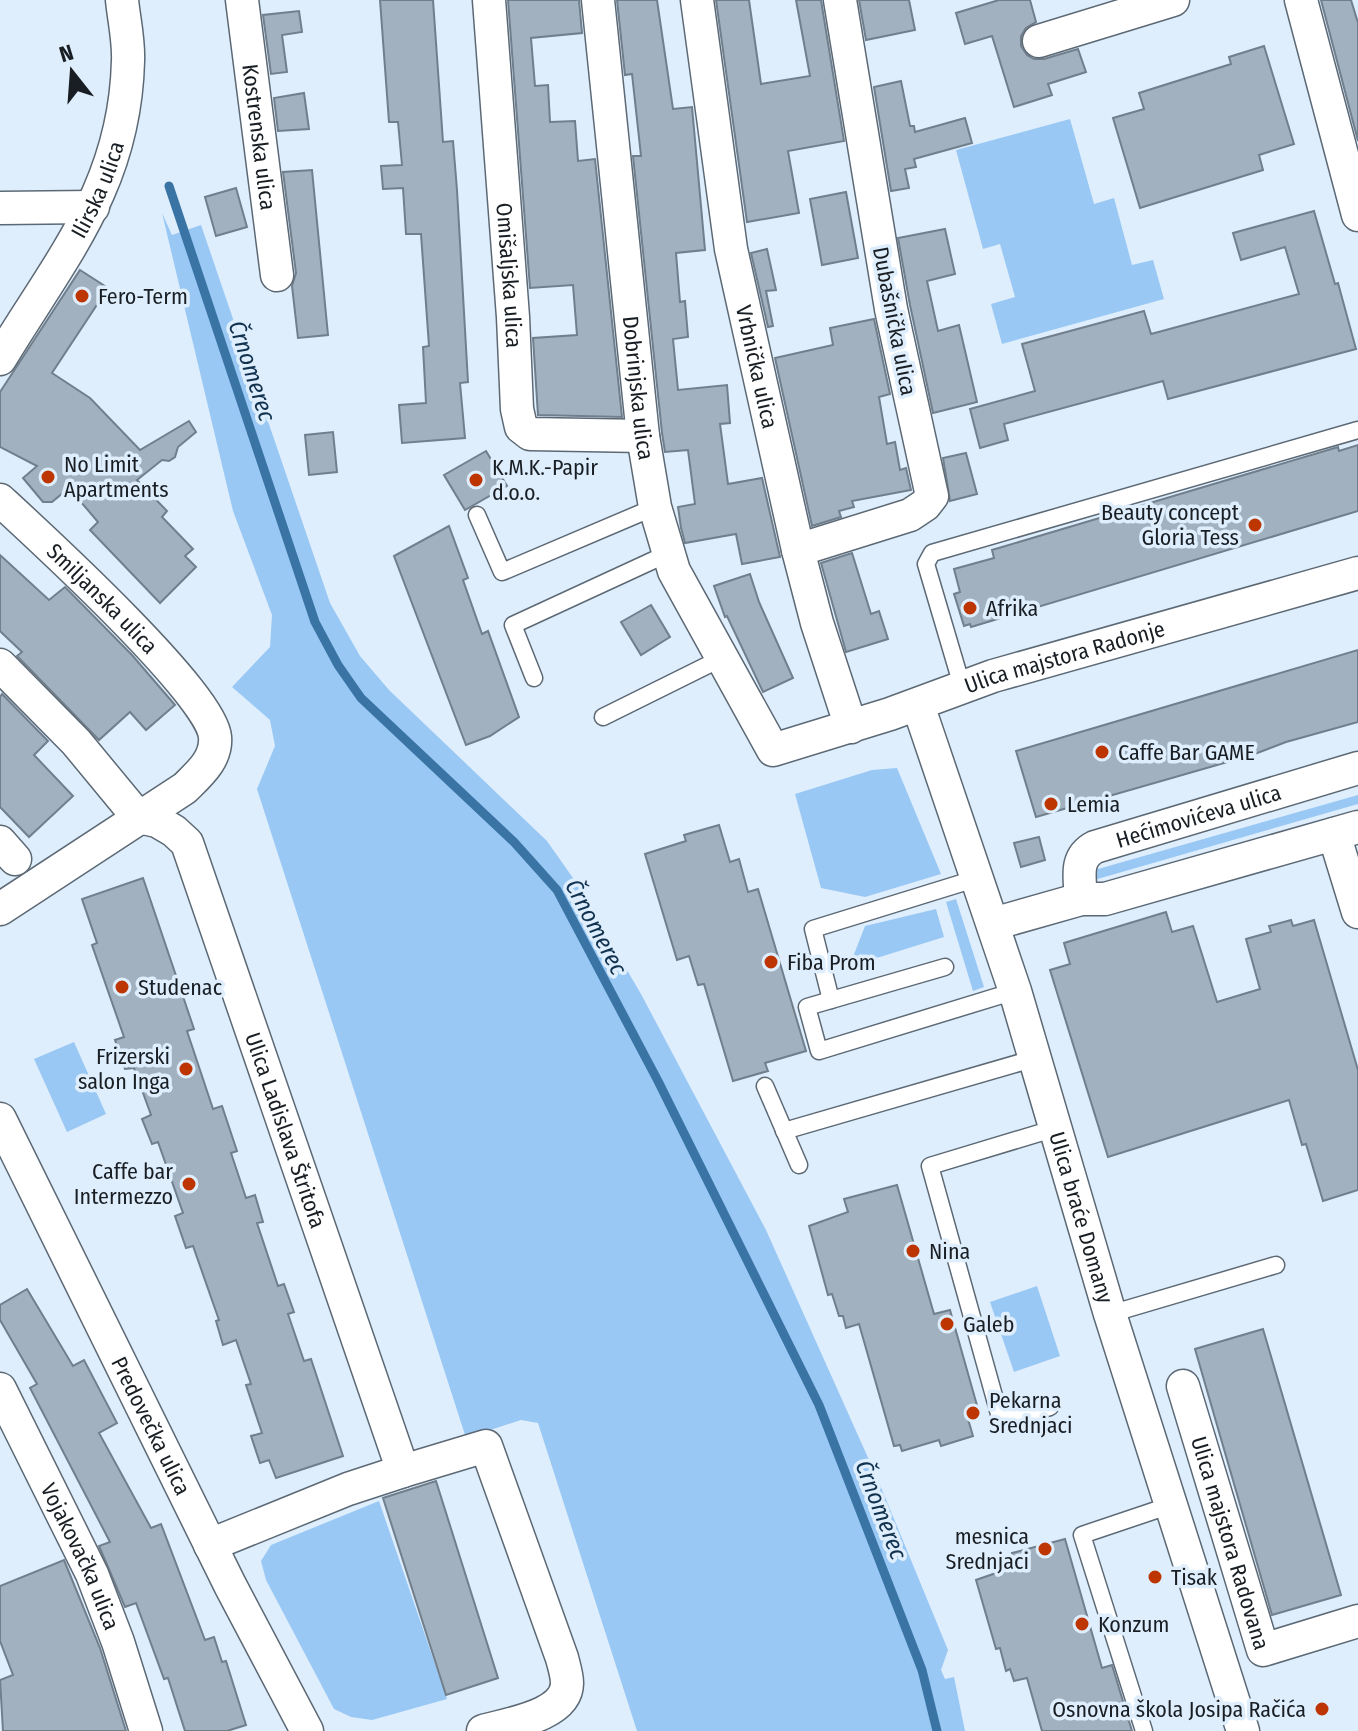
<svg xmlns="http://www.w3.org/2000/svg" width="1358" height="1731" viewBox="0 0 1358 1731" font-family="'Fira Sans Condensed',sans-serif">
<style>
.green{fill:#99c8f4}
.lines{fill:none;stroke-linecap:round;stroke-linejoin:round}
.stream{stroke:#3a74a4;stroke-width:9}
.building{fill:#a2b1bf;stroke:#717f8c;stroke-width:2}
.service-casing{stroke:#5c6975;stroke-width:19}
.minor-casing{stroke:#5c6975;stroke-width:35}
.service{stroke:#fff;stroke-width:16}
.minor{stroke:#fff;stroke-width:32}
.poi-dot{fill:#bd3500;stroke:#dfeefd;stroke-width:3}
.labels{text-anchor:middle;stroke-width:7;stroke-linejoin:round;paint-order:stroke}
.street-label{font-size:22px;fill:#181e23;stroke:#dfeefd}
.poi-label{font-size:22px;fill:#181e23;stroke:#dfeefd;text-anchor:start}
.water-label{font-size:24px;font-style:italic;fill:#11324e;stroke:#dfeefd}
</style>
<rect width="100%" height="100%" fill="#dfeefd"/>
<g class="green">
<polygon points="1070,119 1094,204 1114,198 1132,265 1153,260 1164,299 1002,344 991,304 1015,297 1000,244 983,249 956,150"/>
<polygon points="162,213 172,235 201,225 330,603 360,656 389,690 547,841 573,878 641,994 766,1230 878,1480 948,1650 941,1670 945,1679 954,1677 965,1731 637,1731 538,1423 521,1420 466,1438 257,789 275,746 270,720 232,687 270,647 272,615 233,511"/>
<polygon points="897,768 941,874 865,897 821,888 795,794 872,770"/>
<polygon points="1358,795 1358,804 1094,880 1091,871"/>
<polygon points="956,899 984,987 973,991 946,902"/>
<polygon points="936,909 944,937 880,957 851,962 865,926"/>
<polygon points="74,1042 106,1114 67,1132 34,1059"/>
<polygon points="1037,1286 1060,1356 1014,1372 990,1302"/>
<polygon points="379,1501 447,1699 372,1720 351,1717 334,1709 266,1580 261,1561 271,1545"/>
</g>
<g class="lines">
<polyline class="stream" points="169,186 315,622 338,665 361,698 514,842 557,890 658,1081 819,1405 922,1670 937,1731"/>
</g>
<g class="building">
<polygon points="380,0 433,0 443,142 453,141 457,190 468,382 460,383 465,438 402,443 399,405 426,403 423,347 429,346 421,234 406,234 403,188 383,189 381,166 402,165 398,122 389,122"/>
<polygon points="508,0 579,0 582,33 531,38 535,86 548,85 550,122 575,121 578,161 595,159 622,417 538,415 533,338 577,335 573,285 530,288"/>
<polygon points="617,0 657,0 673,109 692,107 705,250 676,253 680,302 685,301 688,337 673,339 678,390 727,385 730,423 720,424 728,484 762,478 780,557 742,564 736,534 685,543 681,528 678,507 695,504 688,450 665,452 662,433 633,156 641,156 632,74 625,75"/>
<polygon points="716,0 749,0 761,84 810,76 796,0 821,0 844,141 788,151 799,213 747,222"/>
<polygon points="859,0 909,0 915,30 866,40"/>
<polygon points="999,0 1030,0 1036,22 1026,28 1021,36 1021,46 1027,55 1034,59 1044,59 1078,49 1086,72 1048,84 1052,95 1014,107 992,36 965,44 956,13"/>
<polygon points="1321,0 1351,0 1358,23 1358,141"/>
<polygon points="299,11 302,32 282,35 287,72 271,74 263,15"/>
<polygon points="1264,46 1294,144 1259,155 1263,170 1140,208 1113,118 1144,109 1139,93 1231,64 1229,57"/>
<polygon points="901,81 910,126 914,126 915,132 965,118 972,143 914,159 916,167 905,169 909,188 891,191 874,87"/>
<polygon points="304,93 309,129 278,131 274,98"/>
<polygon points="312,170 328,335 298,338 292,286 296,273 283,172"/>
<polygon points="236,188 247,227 216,236 205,197"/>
<polygon points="846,192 858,258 822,265 810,199"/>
<polygon points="1314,211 1335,284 1338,283 1356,349 1168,399 1163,381 1004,424 1008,440 980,448 970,409 1035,391 1022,344 1144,311 1151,334 1299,294 1285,247 1241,260 1233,233"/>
<polygon points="945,229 955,274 927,281 938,331 959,325 977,402 933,413 910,305 898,238"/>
<polygon points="767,249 776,290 766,291 773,326 768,327 751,253"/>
<polygon points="80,270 108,288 52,373 90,398 140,450 189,421 196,432 178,447 175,457 169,461 162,460 137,480 167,511 162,517 193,549 185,556 196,567 160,603 90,530 98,522 69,488 52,502 43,502 23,478 37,466 0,447 0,392"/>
<polygon points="874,319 890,394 879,397 887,444 895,442 900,470 906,468 911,490 852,501 854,507 839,511 841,517 812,526 775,358 833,345 830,328"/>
<polygon points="333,432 337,472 309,475 305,435"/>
<polygon points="1358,445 1358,511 971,627 970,624 964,626 954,594 960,592 954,569 994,558 992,550 1338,447 1339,451"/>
<polygon points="486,451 507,486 465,510 444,475"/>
<polygon points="966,453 977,494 950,501 943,458"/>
<polygon points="449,526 468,578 463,580 482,634 488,631 519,717 490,736 466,745 394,556"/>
<polygon points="852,553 871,614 879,611 888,639 846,652 821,563"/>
<polygon points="0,555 49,600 65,587 132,655 175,705 146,730 130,712 99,740 17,656 22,652 0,631"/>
<polygon points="750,574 759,602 793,678 763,692 727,616 725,617 714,586"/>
<polygon points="651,605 670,637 641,655 621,622"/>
<polygon points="1358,650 1358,722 1286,742 1252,755 1036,817 1016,751"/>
<polygon points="2,694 48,741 34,755 73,796 29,837 0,807 0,697"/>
<polygon points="719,825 730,862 739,859 748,892 758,889 806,1051 765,1063 768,1071 733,1081 704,984 698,985 689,956 677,960 645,854 686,841 684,835"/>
<polygon points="1039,837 1045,860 1021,867 1014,843"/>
<polygon points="143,878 194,1029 187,1031 213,1109 222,1106 237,1151 231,1153 246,1198 255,1195 263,1222 257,1223 278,1286 284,1284 294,1312 288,1314 304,1361 311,1359 343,1456 276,1478 269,1460 260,1463 251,1436 262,1433 246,1385 251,1384 236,1340 223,1345 216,1321 219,1320 193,1246 186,1248 175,1216 183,1213 158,1142 152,1144 142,1119 151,1115 134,1068 125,1069 115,1040 124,1037 92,945 97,943 82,899"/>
<polygon points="1166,912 1172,932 1193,926 1217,1002 1260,989 1246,939 1271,932 1269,926 1291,920 1293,926 1314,920 1358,1070 1358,1190 1323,1201 1306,1144 1302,1145 1289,1100 1108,1157 1050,970 1070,964 1064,943"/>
<polygon points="897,1185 934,1314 950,1310 980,1416 968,1419 973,1436 941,1446 939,1440 902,1451 900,1445 894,1446 859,1324 846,1328 843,1316 839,1316 832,1294 828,1295 809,1226 848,1212 844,1199"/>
<polygon points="27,1289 73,1366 84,1360 117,1423 99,1433 151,1528 161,1524 205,1640 214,1637 222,1662 226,1661 246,1725 227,1731 185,1731 168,1678 164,1679 136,1603 125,1607 99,1546 110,1542 30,1388 37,1384 0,1320 0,1305"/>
<polygon points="1263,1329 1341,1595 1272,1615 1195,1349"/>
<polygon points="436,1481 498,1678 446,1695 383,1498"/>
<polygon points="1065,1539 1102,1668 1112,1665 1132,1731 1042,1731 1027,1678 1014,1681 1010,1669 1006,1671 1000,1648 996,1649 976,1580 1016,1566 1012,1553"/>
<polygon points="64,1560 100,1648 126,1731 3,1731 0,1680 13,1675 0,1641 0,1586"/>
</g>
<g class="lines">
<defs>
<g id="service">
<polyline points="477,515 502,572 655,507"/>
<polyline points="534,678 513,625 669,553"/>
<polyline points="962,686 926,564 932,553 1358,430"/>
<polyline points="603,717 722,658"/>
<polyline points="945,967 807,1007 819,1051 1015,991"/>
<polyline points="831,1000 813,929 978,878"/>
<polyline points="765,1086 799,1165"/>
<polyline points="784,1131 1036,1058"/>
<polyline points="1110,1314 1276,1265"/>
<polyline points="1050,1407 1001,1421 930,1166 1056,1128"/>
<polyline points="1144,1731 1082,1535 1171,1505"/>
</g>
<g id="minor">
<path id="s1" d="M242,0L277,275"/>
<path id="s2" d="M489,0L513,317L517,409L521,427L530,434L643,436"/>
<path id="s3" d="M598,0L643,436L655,507L674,571L773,750L890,714L993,676L1358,573"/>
<path id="s4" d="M697,0L731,249L798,550L817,623L851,727"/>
<polyline points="1301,0 1358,215"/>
<polyline points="1039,41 1173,0"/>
<polyline points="0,208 93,207"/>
<path id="s5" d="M0,359C61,258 125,186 128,61C129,41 124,20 122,0"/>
<path id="s6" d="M0,500C39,536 212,694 215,737C217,759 199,774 185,788L0,909"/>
<polyline points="798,550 910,515 925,505 932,496 891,309 840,0"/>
<path id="s7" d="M0,665L76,742L138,817L157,821L174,831L187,843L403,1471L348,1489L210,1545"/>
<path id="s8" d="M918,705L1015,991L1110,1314L1243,1731"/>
<polyline points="1334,834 1358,912"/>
<polyline points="0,842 15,859"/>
<path id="s9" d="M1081,899C1080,878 1074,858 1095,847L1358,768"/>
<polyline points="993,924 1081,899 1105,899 1358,827"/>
<path id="s10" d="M0,1119L230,1585L307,1731"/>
<path id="s11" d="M1183,1386L1263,1650L1358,1621"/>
<path id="s12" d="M0,1389L92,1574L118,1642L146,1731"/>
<path d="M403,1471L486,1446L562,1658C564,1666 567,1675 567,1683C567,1716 507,1724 483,1731"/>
</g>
</defs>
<use href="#service" class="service-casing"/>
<use href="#minor" class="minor-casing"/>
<use href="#service" class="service"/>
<use href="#minor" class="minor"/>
</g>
<g class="poi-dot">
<circle cx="82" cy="296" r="8"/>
<circle cx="48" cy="477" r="8"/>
<circle cx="476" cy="480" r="8"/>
<circle cx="1255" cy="525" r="8"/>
<circle cx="970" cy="608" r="8"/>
<circle cx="1102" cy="752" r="8"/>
<circle cx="1051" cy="804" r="8"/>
<circle cx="771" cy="962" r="8"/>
<circle cx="122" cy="987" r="8"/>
<circle cx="186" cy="1069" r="8"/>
<circle cx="189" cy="1184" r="8"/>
<circle cx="913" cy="1251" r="8"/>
<circle cx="947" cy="1324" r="8"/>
<circle cx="973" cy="1413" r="8"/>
<circle cx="1045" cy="1549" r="8"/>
<circle cx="1155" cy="1577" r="8"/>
<circle cx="1082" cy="1624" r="8"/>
<circle cx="1322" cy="1709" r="8"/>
</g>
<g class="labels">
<g class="street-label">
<text dy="8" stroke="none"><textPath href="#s1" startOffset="138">Kostrenska ulica</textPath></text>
<text dy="8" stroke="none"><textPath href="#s5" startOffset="196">Ilirska ulica</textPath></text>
<text dy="8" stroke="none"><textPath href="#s2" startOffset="276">Omišaljska ulica</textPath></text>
<text transform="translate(895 321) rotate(79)" y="8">Dubašnička ulica</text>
<text dy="8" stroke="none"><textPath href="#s4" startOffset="372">Vrbnička ulica</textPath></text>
<text dy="8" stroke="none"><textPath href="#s3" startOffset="390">Dobrinjska ulica</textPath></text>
<text dy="8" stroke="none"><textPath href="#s6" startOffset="142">Smiljanska ulica</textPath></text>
<text dy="8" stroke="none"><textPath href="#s3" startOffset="1088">Ulica majstora Radonje</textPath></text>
<text dy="8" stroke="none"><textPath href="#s9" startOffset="166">Hećimovićeva ulica</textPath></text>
<text dy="8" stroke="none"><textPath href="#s7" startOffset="566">Ulica Ladislava Štritofa</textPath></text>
<text dy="8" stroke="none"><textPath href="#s8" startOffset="538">Ulica braće Domany</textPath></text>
<text dy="8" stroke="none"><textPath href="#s10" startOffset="342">Predovečka ulica</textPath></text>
<text dy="8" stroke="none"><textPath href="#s11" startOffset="164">Ulica majstora Radovana</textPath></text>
<text dy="8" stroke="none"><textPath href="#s12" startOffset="186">Vojakovačka ulica</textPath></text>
</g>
<g class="poi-label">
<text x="98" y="304">Fero-Term</text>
<text x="64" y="472">No Limit<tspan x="64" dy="25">Apartments</tspan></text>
<text x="492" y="475">K.M.K.-Papir<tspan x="492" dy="25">d.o.o.</tspan></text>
<text x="1239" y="520" text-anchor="end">Beauty concept<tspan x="1239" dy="25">Gloria Tess</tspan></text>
<text x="986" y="616">Afrika</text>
<text x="1118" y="760">Caffe Bar GAME</text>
<text x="1067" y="812">Lemia</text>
<text x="787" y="970">Fiba Prom</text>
<text x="138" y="995">Studenac</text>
<text x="170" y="1064" text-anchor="end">Frizerski<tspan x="170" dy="25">salon Inga</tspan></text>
<text x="173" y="1179" text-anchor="end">Caffe bar<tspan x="173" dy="25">Intermezzo</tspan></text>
<text x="929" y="1259">Nina</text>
<text x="963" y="1332">Galeb</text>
<text x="989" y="1408">Pekarna<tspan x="989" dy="25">Srednjaci</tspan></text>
<text x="1029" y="1544" text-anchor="end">mesnica<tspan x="1029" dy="25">Srednjaci</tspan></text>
<text x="1171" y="1585">Tisak</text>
<text x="1098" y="1632">Konzum</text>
<text x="1306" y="1717" text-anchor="end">Osnovna škola Josipa Račića</text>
</g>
<g class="water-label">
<text transform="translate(252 371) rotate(72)" y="8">Črnomerec</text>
<text transform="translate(596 927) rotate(62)" y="8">Črnomerec</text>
<text transform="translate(881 1510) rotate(69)" y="8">Črnomerec</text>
</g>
</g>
<g transform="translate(72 72) rotate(343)" stroke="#dfeefd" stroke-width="6" paint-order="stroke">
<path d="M0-6L14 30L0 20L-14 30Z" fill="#181e23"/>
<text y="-12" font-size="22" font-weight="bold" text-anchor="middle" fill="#181e23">N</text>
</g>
</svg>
